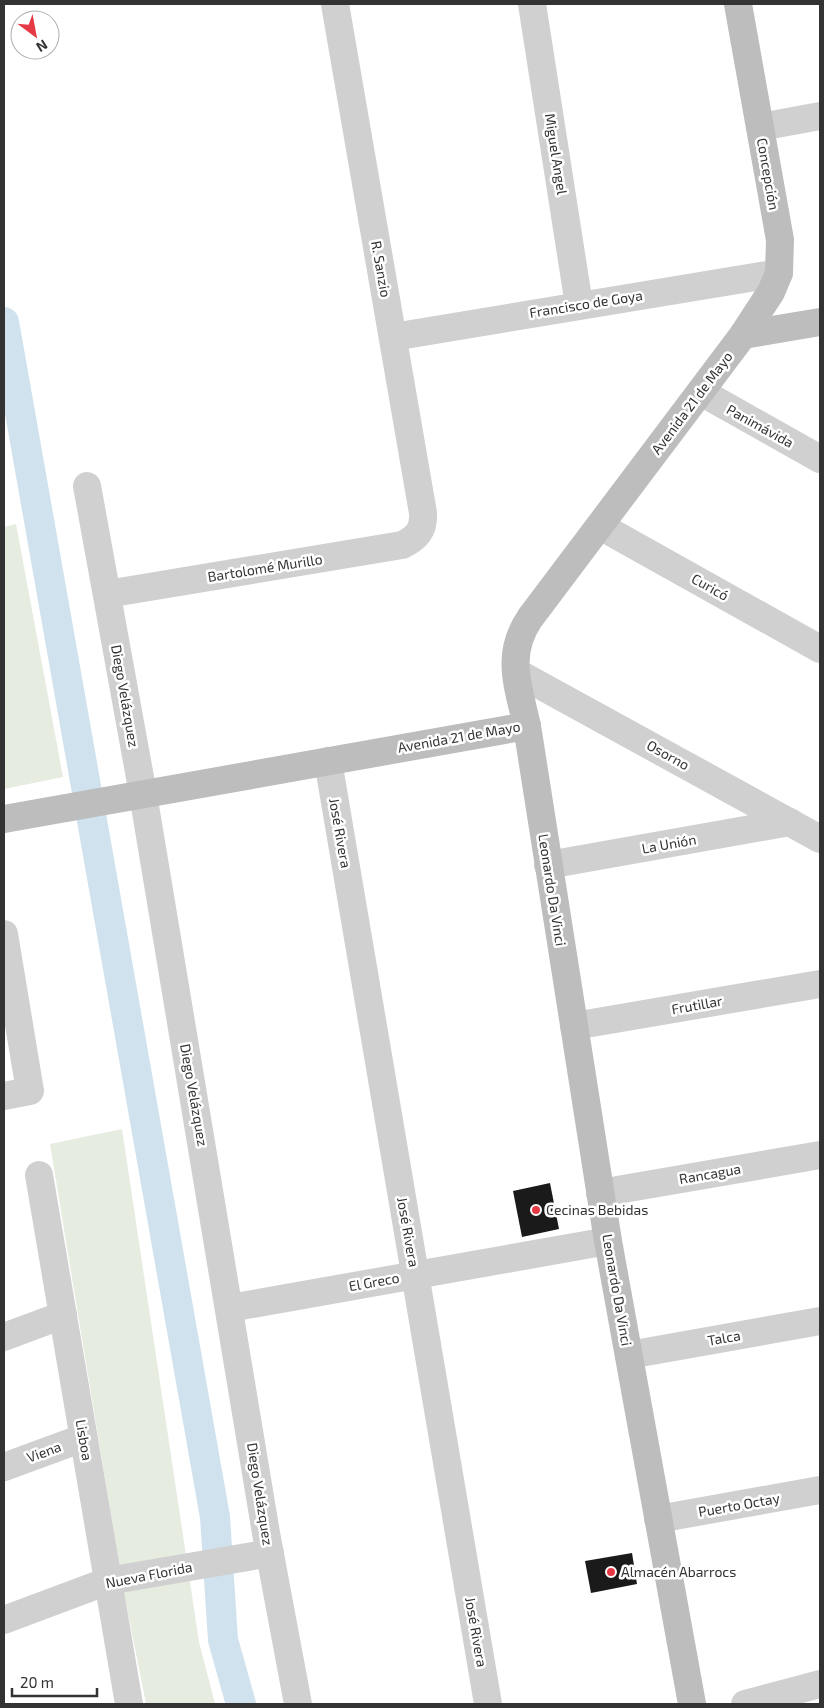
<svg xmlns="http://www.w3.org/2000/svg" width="824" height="1708" viewBox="0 0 824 1708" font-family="'Exo 2',sans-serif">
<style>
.green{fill:#e6ecdf}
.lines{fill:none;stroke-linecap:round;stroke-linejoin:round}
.canal{stroke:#cfe2ee;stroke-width:30}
.building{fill:#1a1a1a}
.street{stroke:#d0d0d0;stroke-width:28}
.secondary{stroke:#bdbdbd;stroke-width:28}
.poi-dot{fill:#e63946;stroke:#fff;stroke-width:2}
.labels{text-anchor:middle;stroke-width:5;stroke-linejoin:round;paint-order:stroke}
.street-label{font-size:14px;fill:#333;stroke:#fff}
.poi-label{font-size:14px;fill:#333;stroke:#fff;text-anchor:start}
</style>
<rect width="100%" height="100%" fill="#fff"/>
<g class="green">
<polygon points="16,524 63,777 4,789 4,527"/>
<polygon points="122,1129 199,1642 215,1704 146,1704 123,1588 50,1144"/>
</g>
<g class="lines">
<polyline class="canal" points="4,322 215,1517 223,1640 241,1704"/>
</g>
<g class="building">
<polygon points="550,1183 559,1229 522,1237 513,1191"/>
<polygon points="632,1553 637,1584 591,1593 585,1561"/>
</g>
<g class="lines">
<g class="street">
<polyline points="532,4 579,305"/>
<polyline points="760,127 820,116"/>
<polyline points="393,337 779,273"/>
<polyline points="701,392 820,459"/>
<polyline points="87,486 143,794 266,1533 298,1704"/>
<polyline points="600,526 820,649"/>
<path d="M107,594L402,545C417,538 424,530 423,513L335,4"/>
<polyline points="516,672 820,839"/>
<polyline points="328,761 488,1704"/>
<polyline points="548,865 790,822"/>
<polyline points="4,934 30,1091 4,1096"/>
<polyline points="574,1026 820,984"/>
<polyline points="39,1175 129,1704"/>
<polyline points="600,1193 820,1155"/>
<polyline points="230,1308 608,1241"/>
<polyline points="4,1337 63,1315"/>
<polyline points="629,1355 820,1321"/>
<polyline points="4,1467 83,1438"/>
<polyline points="658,1519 820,1490"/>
<polyline points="4,1620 108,1581 270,1553"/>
<polyline points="745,1704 820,1684"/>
</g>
<g class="secondary">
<polyline points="743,335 820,322"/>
<polyline points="4,819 527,726"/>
<path d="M692,1704L608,1241L527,726C518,685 505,655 530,618L743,335L771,292L779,273L780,240L738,4"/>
</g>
</g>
<g class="poi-dot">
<circle cx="536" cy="1210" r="5"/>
<circle cx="611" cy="1572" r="5"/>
</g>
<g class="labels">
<g class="street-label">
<text transform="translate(556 154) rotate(81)" y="5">Miguel Angel</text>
<text transform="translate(768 174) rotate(80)" y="5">Concepción</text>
<text transform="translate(381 269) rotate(80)" y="5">R. Sanzio</text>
<text transform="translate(586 304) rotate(-9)" y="5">Francisco de Goya</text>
<text transform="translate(692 403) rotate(-53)" y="5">Avenida 21 de Mayo</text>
<text transform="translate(760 426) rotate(29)" y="5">Panimávida</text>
<text transform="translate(265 568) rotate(-9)" y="5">Bartolomé Murillo</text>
<text transform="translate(710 587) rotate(29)" y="5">Curicó</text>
<text transform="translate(125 696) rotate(80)" y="5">Diego Velázquez</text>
<text transform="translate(459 737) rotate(-10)" y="5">Avenida 21 de Mayo</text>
<text transform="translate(668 755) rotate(29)" y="5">Osorno</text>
<text transform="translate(340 833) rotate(80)" y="5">José Rivera</text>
<text transform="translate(669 844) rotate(-10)" y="5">La Unión</text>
<text transform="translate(552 890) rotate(81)" y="5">Leonardo Da Vinci</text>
<text transform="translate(697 1005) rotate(-10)" y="5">Frutillar</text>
<text transform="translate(194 1095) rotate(80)" y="5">Diego Velázquez</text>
<text transform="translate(710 1174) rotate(-10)" y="5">Rancagua</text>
<text transform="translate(408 1232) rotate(80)" y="5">José Rivera</text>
<text transform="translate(374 1282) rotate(-10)" y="5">El Greco</text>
<text transform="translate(617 1290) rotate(80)" y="5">Leonardo Da Vinci</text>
<text transform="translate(724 1338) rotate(-10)" y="5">Talca</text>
<text transform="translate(84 1440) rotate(80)" y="5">Lisboa</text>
<text transform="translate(44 1452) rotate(-20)" y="5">Viena</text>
<text transform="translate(260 1494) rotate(81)" y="5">Diego Velázquez</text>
<text transform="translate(739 1505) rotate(-10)" y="5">Puerto Octay</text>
<text transform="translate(149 1575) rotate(-11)" y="5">Nueva Florida</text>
<text transform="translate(476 1632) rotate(80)" y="5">José Rivera</text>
</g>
<g class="poi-label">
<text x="546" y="1215">Cecinas Bebidas</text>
<text x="621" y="1577">Almacén Abarrocs</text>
</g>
</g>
<rect width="824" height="1708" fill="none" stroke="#333333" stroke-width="10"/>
<g transform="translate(35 35) rotate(148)"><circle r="24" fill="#ffffff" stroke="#adadad"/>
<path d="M0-4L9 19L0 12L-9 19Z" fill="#e63946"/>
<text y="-8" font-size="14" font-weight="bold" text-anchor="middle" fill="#333333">N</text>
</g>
<path d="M12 1688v8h85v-8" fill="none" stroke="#333333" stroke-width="2.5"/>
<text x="20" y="1688" font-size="15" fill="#333333" stroke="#ffffff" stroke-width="4" paint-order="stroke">20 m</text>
</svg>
